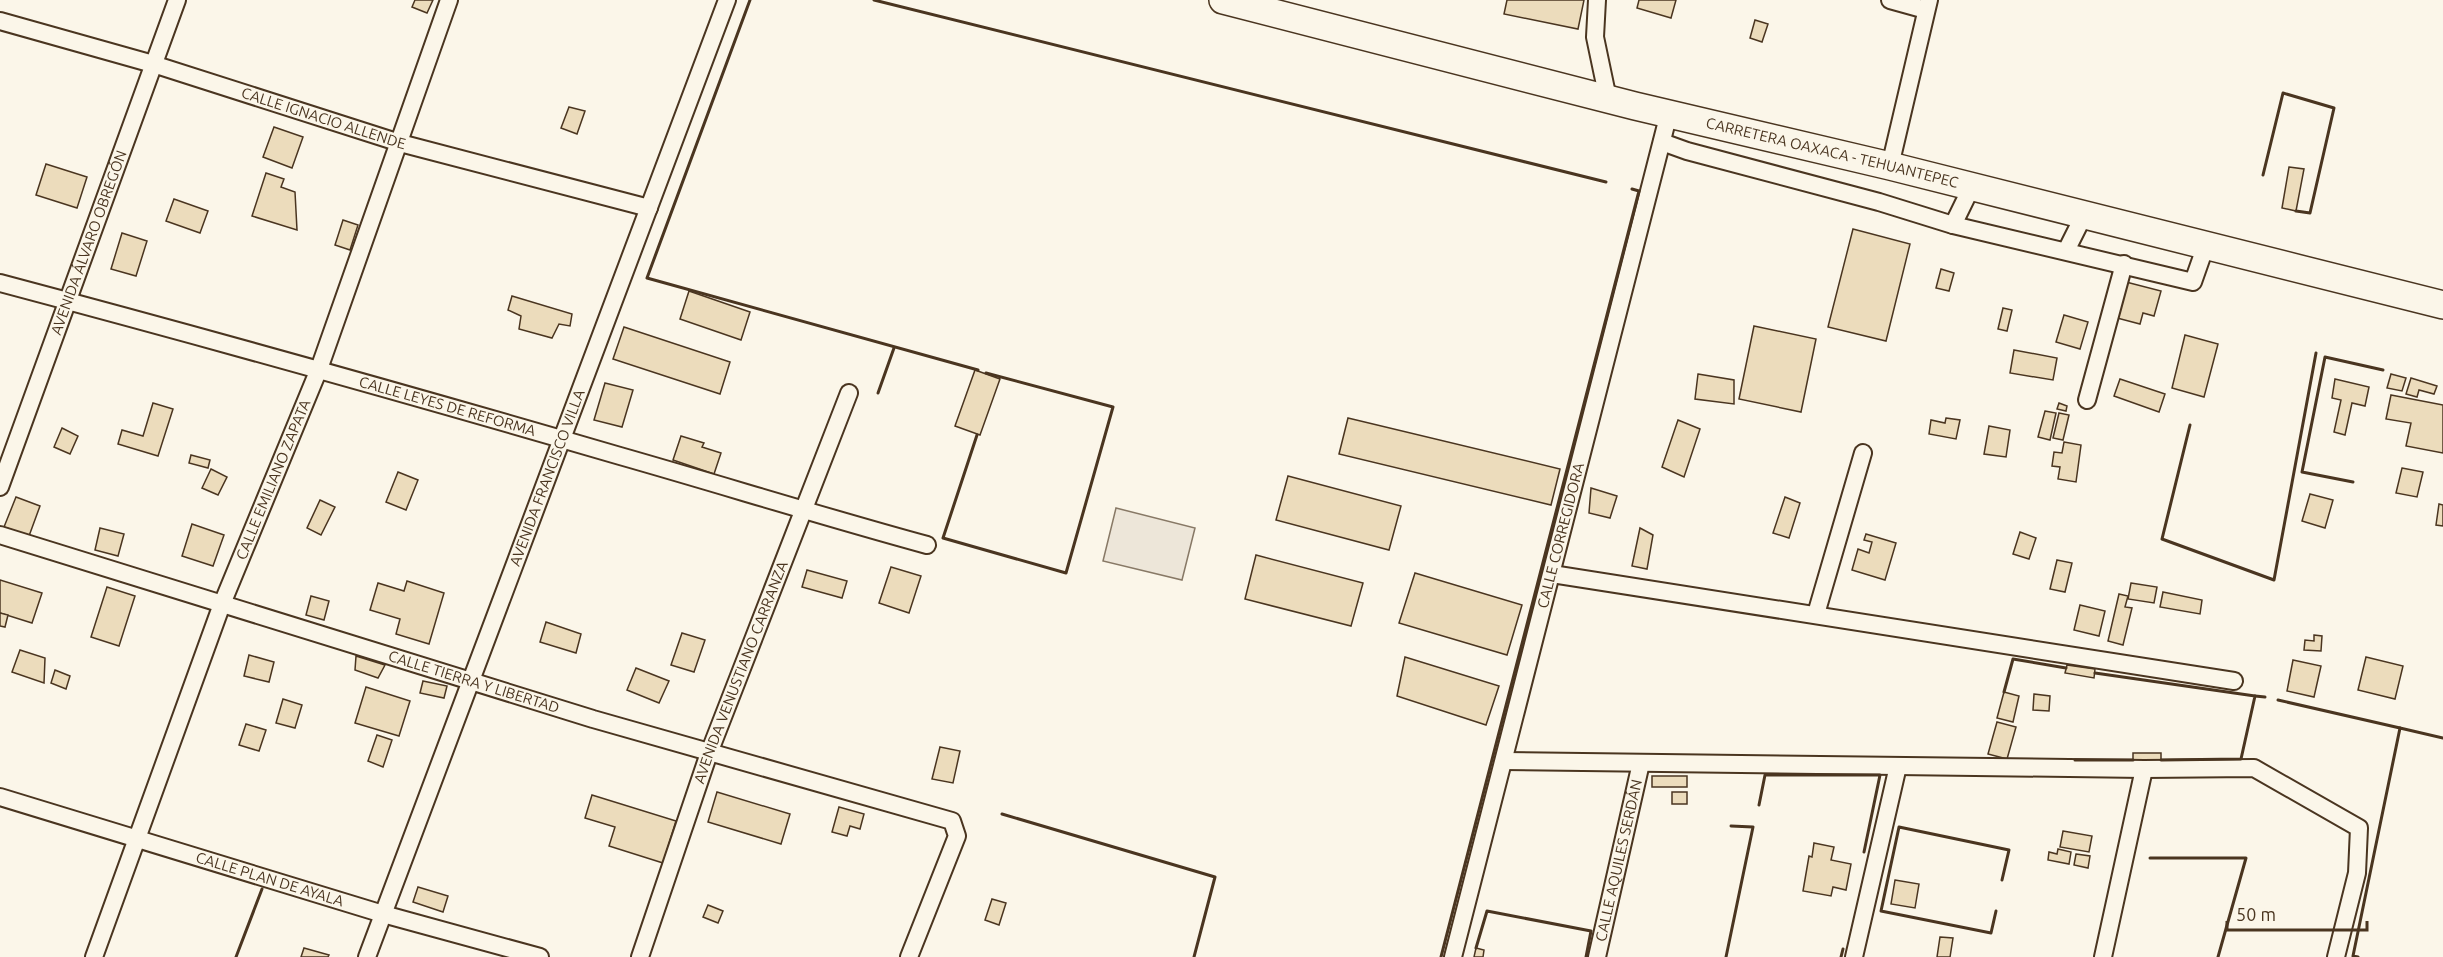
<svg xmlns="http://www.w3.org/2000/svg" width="2443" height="957" viewBox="0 0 2443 957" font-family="Ubuntu,sans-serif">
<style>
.green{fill:#ede6d9;stroke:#887966;stroke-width:1.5}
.building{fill:#ecdcbc;stroke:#4a3520;stroke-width:1.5}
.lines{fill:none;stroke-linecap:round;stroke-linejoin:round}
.minor-casing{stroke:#4a3520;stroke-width:20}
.primary-casing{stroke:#4a3520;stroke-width:30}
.minor{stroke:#fbf6e9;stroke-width:16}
.primary{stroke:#fbf6e9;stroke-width:27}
.wall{stroke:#4a3520;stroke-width:3}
.labels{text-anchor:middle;stroke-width:4.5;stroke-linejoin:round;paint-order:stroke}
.street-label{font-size:15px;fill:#4a3520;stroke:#fbf6e9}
</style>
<rect width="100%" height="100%" fill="#fbf6e9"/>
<polygon class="green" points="1116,508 1195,528 1182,580 1103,561"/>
<g class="building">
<polygon points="415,0 433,0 427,13 412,7"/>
<polygon points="1507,0 1584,0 1578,29 1504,14"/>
<polygon points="1639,0 1676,0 1671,18 1637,8"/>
<polygon points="1755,20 1768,24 1762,42 1750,38"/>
<polygon points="569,107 585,111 577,134 561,128"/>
<polygon points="274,127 303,137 292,168 263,157"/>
<polygon points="46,164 87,177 77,208 36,195"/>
<polygon points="2289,167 2304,169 2296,211 2282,208"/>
<polygon points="266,173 284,179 281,187 295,192 297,230 252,216"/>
<polygon points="174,199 208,211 200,233 166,221"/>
<polygon points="343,220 358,225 350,250 335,245"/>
<polygon points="1853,229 1910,244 1886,341 1828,327"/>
<polygon points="122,233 147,241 136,276 111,269"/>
<polygon points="1941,269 1954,273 1949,291 1936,288"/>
<polygon points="2126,282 2161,291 2154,316 2143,313 2140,324 2117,318"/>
<polygon points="689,291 750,312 741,340 680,319"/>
<polygon points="512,296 572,314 570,326 559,324 552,338 519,329 521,316 508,310"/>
<polygon points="2003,308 2012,310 2007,331 1998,329"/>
<polygon points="2064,315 2088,322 2080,349 2056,342"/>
<polygon points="1754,326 1816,339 1801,412 1739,399"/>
<polygon points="624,327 730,362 720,394 613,359"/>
<polygon points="2185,335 2218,344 2204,397 2172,388"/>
<polygon points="2014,350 2057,358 2053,380 2010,373"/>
<polygon points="975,370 1000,379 980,435 955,426"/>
<polygon points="1698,374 1734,380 1734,404 1695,399"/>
<polygon points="2391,374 2406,378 2402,391 2387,388"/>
<polygon points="2411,378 2437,386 2434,394 2419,390 2417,397 2406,394"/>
<polygon points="2120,379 2165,394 2159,412 2114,396"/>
<polygon points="2335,379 2369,387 2365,406 2352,403 2345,435 2334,432 2341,400 2332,398"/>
<polygon points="605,383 633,390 622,427 594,420"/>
<polygon points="2391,395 2443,405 2443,453 2406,446 2411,423 2386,419"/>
<polygon points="153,403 173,409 158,456 118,444 122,430 143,436"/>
<polygon points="2059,403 2067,406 2066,411 2057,409"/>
<polygon points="2045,411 2056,413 2050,440 2038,437"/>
<polygon points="2059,413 2069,415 2063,440 2053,438"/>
<polygon points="1348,418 1560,469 1551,505 1339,454"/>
<polygon points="1946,418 1960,420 1956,439 1929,434 1931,420 1945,423"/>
<polygon points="1678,420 1700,429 1684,477 1662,467"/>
<polygon points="1989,426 2010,430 2006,457 1984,454"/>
<polygon points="62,428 78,436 70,454 54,447"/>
<polygon points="681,436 704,443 702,447 721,453 714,474 673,460"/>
<polygon points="2064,442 2081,445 2076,482 2058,479 2060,467 2052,466 2054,452 2062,453"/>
<polygon points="191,455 210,460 208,468 189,463"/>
<polygon points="2402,468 2423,472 2417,497 2396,493"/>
<polygon points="211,469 227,477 218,495 202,488"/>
<polygon points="398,472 418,480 406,510 386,502"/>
<polygon points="1288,476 1401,506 1389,550 1276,520"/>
<polygon points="1591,488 1617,496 1610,518 1589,513"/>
<polygon points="2310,494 2333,500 2325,528 2302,521"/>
<polygon points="16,497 40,506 29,536 4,527"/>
<polygon points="1785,497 1800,503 1789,538 1773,533"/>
<polygon points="320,500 335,507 321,535 307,528"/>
<polygon points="2439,504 2443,505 2443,526 2436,525"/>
<polygon points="192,524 224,535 213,566 182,556"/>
<polygon points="100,528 124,534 118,556 95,550"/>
<polygon points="1640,528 1653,535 1647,569 1632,566"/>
<polygon points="2020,532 2036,538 2029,559 2013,554"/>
<polygon points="1866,534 1896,543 1885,580 1852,570 1858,549 1869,553 1872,542 1864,540"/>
<polygon points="1256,555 1363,583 1351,626 1245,599"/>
<polygon points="2057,560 2072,563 2065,592 2050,589"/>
<polygon points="891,567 921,576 909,613 879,603"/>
<polygon points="807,570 847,581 842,598 802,587"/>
<polygon points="1415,573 1522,605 1507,655 1399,623"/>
<polygon points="0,580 42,593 32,623 0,613"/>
<polygon points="407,581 444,593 429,644 396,634 400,619 370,610 378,583 404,591"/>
<polygon points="2131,583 2157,587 2154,603 2128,599"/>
<polygon points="107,587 135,596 119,646 91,637"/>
<polygon points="2163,592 2202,600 2200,614 2160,607"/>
<polygon points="2119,594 2128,596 2125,607 2132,608 2123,645 2108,641"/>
<polygon points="311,596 329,601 324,620 306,615"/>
<polygon points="2080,605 2105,611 2099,636 2074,630"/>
<polygon points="0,613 8,615 5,627 0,626"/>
<polygon points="546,622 581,634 576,653 540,642"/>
<polygon points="682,633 705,640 694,672 671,665"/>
<polygon points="2314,635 2322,636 2321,651 2304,650 2305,640 2314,641"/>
<polygon points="20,650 45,658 44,683 12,672"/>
<polygon points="249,655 274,662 269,682 244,676"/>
<polygon points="356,656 385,665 378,678 355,670"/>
<polygon points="1405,657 1499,686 1486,725 1397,696"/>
<polygon points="2366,657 2403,666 2395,699 2358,690"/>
<polygon points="2293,660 2321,666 2314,697 2287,691"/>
<polygon points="2067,665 2095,669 2094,678 2065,673"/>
<polygon points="636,668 669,681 659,703 627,690"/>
<polygon points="55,670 70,676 66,689 51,683"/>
<polygon points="423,681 447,686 444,698 420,693"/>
<polygon points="366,687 410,701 399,736 355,723"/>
<polygon points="2004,692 2019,696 2013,722 1997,718"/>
<polygon points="2034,694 2050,696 2049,711 2033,710"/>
<polygon points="283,699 302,705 295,728 276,723"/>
<polygon points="1997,722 2016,727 2007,759 1988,754"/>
<polygon points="246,724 266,730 259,751 239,745"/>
<polygon points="377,735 392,740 383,767 368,761"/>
<polygon points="940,747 960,751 953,783 932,779"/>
<polygon points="2133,753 2161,753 2161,764 2133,763"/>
<rect x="1652" y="776" width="35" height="11"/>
<polygon points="717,792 790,814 781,844 708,822"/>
<rect x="1672" y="792" width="15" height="12"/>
<polygon points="592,795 676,821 663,863 609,846 615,827 585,818"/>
<polygon points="839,807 864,814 860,829 850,826 847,836 832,832"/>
<polygon points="2063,831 2092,836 2089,852 2060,847"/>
<polygon points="1814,843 1834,847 1831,860 1851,864 1846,890 1833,887 1831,896 1803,891 1809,856 1812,857"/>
<polygon points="2058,849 2071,852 2069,864 2048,860 2049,852 2057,854"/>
<polygon points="2076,854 2090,856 2088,868 2074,865"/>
<polygon points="1895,880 1919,884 1915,908 1891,904"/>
<polygon points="418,887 448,896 443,912 413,902"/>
<polygon points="992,899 1006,903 999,925 985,920"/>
<polygon points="708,905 723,911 718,923 703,917"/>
<polygon points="1940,937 1953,938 1950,957 1937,957"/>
<polygon points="304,948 329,955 328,957 301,957"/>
<polygon points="1476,948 1484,950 1483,957 1474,957"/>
</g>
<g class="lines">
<defs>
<g id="minor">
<polyline points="1597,0 1595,37 1608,99"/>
<polyline points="1890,0 1926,10"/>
<path id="s1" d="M0,21L153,64L400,143L649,208"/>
<polyline points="1662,142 1687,151 1879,202 1953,225 1972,186"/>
<polyline points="1890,166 1929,0"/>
<polyline points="1953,225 2193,282 2206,245"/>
<polyline points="2066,251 2084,215"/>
<path id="s2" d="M0,283C207,338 414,396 620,456C722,485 824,517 927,545"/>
<polyline points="2087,400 2124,264"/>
<path id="s3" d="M0,487L177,0"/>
<path id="s4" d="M0,535L593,719L952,821L957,836L909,957"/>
<polyline points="1552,574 2234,681"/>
<polyline points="1816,614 1863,453"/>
<polyline points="1504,761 2144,769 2254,768 2359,828 2357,873 2336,957"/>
<path id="s5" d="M0,797L383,914L540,957"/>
<path id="s6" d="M94,957L222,604L319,369L449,0"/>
<path id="s7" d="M367,957L727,0"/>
<path id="s8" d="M640,957L709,753L849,393"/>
<path id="s9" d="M1453,957L1669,113"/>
<path id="s10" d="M1597,957L1641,763"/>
<polyline points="1854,957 1898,766"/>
<polyline points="2103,957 2144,769"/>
</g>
<g id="primary">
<path id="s11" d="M1223,0L1635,106L1890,166L2443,305"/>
</g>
</defs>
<use href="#minor" class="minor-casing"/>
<use href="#primary" class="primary-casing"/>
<use href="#minor" class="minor"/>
<use href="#primary" class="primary"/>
<g class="wall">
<polyline points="750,0 647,278 978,370"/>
<polyline points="874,0 1606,182"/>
<polyline points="2263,175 2283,93 2334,108 2310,213 2296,211"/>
<polyline points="878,393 894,348"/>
<polyline points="2190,425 2162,539 2274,580 2316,353"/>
<polyline points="977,435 943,538 1066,573 1113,407 986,373"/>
<polyline points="2353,482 2302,472 2325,357 2383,370"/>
<polyline points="2095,673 2255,696 2241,759 2161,760"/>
<polyline points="2004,692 2013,659 2066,668"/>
<polyline points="2255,696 2265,697"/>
<polyline points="2278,700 2400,728"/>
<polyline points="2075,760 2133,760"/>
<polyline points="1759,805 1765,775 1880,775 1864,852"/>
<polyline points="1002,814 1215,877 1194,957"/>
<polyline points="2150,858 2246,858 2218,957"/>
<polyline points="1996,911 1991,933 1881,911 1899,827 2009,850 2002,880"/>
<polyline points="1476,948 1487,911 1591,931 1586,957"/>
<polyline points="236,957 262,889"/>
<polyline points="1441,957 1639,191 1632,189"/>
<polyline points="1726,957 1753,827 1731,826"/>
<polyline points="1841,957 1843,949"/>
<polyline points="2358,957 2353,956 2400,728 2443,738"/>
</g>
</g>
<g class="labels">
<g class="street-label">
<text dy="5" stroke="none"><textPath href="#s1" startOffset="338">CALLE IGNACIO ALLENDE</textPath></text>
<text dy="5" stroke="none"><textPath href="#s11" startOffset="628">CARRETERA OAXACA - TEHUANTEPEC</textPath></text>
<text dy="5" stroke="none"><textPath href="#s3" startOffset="260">AVENIDA ÁLVARO OBREGÓN</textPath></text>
<text dy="5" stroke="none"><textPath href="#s2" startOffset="464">CALLE LEYES DE REFORMA</textPath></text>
<text dy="5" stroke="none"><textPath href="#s6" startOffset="510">CALLE EMILIANO ZAPATA</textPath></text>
<text dy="5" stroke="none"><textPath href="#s7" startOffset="512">AVENIDA FRANCISCO VILLA</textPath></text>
<text dy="5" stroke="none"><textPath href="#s9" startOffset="435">CALLE CORREGIDORA</textPath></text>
<text dy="5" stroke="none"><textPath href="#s8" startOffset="302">AVENIDA VENUSTIANO CARRANZA</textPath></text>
<text dy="5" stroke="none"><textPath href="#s4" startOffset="496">CALLE TIERRA Y LIBERTAD</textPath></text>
<text dy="5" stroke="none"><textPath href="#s10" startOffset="99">CALLE AQUILES SERDÁN</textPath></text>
<text dy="5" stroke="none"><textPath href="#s5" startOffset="282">CALLE PLAN DE AYALA</textPath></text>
</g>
</g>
<path d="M2227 921v9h140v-9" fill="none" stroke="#4a3520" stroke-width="3"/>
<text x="2236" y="921" font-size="18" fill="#4a3520" stroke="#fbf6e9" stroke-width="4.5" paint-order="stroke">50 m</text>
</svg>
